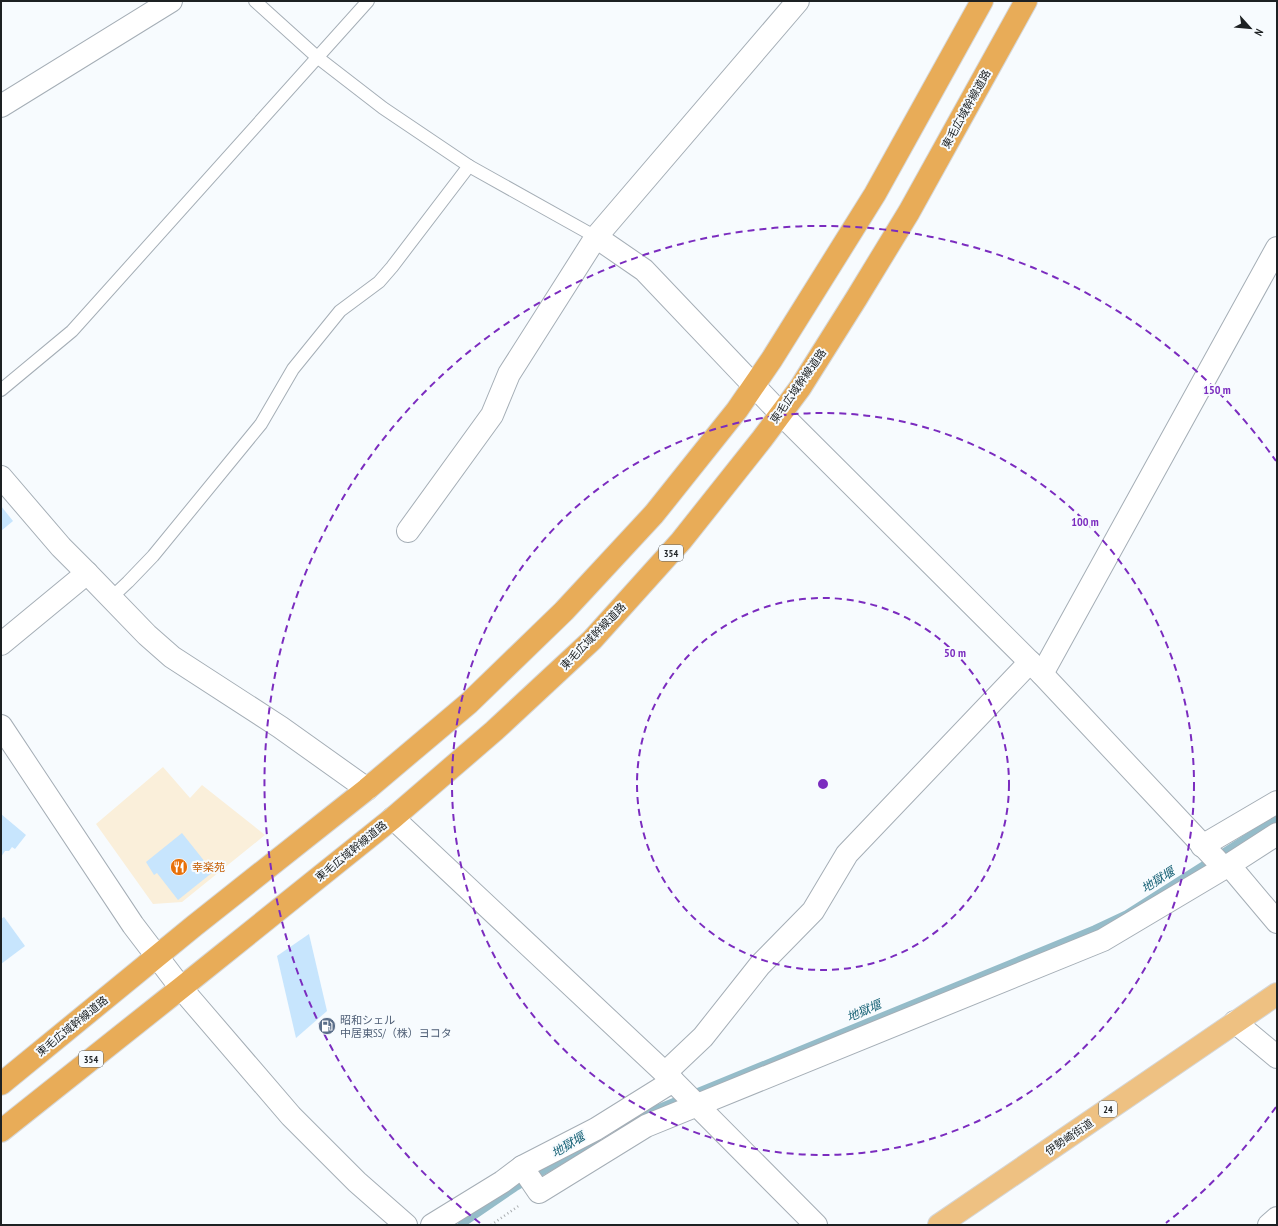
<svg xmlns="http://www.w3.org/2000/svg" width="1278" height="1226" viewBox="0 0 1278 1226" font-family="'PT Sans Narrow','Noto Sans JP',sans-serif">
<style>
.commercial{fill:#faefda}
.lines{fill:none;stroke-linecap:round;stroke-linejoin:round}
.stream{stroke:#95bcc9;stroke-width:7}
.building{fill:#c7e5fd}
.service-casing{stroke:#a5aeb6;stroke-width:14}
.minor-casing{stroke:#a5aeb6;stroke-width:24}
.tertiary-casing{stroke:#a5aeb6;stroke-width:24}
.primary-casing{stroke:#d6d7d7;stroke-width:24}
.trunk-casing{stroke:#d6d7d7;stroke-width:24}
.path{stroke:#abafb2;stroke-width:2.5;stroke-dasharray:1 3;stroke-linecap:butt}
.service{stroke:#fff;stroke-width:12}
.minor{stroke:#fff;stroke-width:22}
.tertiary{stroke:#fff;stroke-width:22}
.primary{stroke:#eec182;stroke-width:22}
.trunk{stroke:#e8ac58;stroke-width:22}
.ring{fill:none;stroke:#7b2cbf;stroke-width:2;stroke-dasharray:7 5}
.labels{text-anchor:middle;stroke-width:4;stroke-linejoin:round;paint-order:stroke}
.shield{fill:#f7fbfe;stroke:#5e6265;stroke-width:1}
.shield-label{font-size:10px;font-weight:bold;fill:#1d2123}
.street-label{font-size:11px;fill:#1d2123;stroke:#f7fbfe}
.food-label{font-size:11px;fill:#c56008;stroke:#f7fbfe;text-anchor:start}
.service-label{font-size:11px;fill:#4e5e75;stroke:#f7fbfe;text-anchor:start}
.water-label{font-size:12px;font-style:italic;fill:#166175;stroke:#f7fbfe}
.centre{fill:#7b2cbf;stroke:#f7fbfe;stroke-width:2}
.ring-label{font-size:12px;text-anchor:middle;font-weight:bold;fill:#7b2cbf;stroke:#f7fbfe;stroke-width:4;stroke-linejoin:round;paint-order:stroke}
</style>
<rect width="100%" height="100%" fill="#f7fbfe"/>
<polygon class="commercial" points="163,767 190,798 202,785 265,835 182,902 153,904 96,824"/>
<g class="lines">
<g class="stream">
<polyline points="617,1129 636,1117 699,1091 1094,929 1126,914 1277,818"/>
<polyline points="461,1225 515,1188 597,1140"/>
</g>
</g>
<g class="building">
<polygon points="1,506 13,521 1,531"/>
<polygon points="1,814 26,835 15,849 12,847 9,851 5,851 1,857"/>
<polygon points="182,833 213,872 178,900 157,873 154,875 146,862"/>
<polygon points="4,917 25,946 1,964 1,919"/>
<polygon points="309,934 327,1011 296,1038 277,956"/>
</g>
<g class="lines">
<defs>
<g id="service">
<polyline points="255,1 317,57 383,108 469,166 596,237"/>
<polyline points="1,390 72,331 368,1"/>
<polyline points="111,598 128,582 153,556 261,424 293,369 340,311 379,282 392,267 469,166"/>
</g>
<g id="minor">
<polyline points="1,106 171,1"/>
<polyline points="596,237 644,270 780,413 1042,674 1224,868"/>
<polyline points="1,477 61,547 87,573 147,635 172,657 280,727 367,789"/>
<polyline points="408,531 492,415 509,374 596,237 798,1"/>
<polyline points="1,644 87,573"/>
<polyline points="1042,674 1277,248"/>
<polyline points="393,818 665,1073 816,1225"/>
<polyline points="1202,846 1277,802"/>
<polyline points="1229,865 1277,922"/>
<polyline points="1235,1022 1277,1057"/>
<polyline points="665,1073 703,1037 760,965 813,911 847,854 1030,662"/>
<polyline points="522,1167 539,1192 646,1126 1103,940 1229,865 1277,834"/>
<polyline points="432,1225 502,1182 522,1167 596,1129 673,1081"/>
<polyline points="1269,1225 1277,1218"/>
</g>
<polyline id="tertiary" points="1,726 133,925 181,988 291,1116 357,1182 406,1225"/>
<polyline id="primary" points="939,1225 1277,994"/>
<g id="trunk">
<polyline points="1,1084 194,926 367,789 469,703 564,611 654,514 737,410 772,359 875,194 982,1"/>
<polyline points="1,1131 181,988 393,818 494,731 592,640 681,541 762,439 800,388 856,299 909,212 1026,1"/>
</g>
</defs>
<use href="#service" class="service-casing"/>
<use href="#minor" class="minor-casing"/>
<use href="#tertiary" class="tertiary-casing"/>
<use href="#primary" class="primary-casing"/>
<use href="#trunk" class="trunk-casing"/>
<polyline class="path" points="491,1225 520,1205"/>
<use href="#service" class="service"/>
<use href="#minor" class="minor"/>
<use href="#tertiary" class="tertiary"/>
<use href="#primary" class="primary"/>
<use href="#trunk" class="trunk"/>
</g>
<g class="ring">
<circle cx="823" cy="784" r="186"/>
<circle cx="823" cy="784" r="371"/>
<path d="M1276 1107A557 557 0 0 1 1166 1223M480 1223A557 557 0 1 1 1276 461"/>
</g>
<defs>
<symbol id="restaurant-disc" viewBox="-11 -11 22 22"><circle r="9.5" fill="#e8710a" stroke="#f7fbfe"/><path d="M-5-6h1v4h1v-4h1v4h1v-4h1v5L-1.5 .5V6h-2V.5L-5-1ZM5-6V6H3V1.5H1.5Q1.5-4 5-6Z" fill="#fff"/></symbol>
<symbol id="fuel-disc" viewBox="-11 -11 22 22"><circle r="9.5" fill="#5c6f8a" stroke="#f7fbfe"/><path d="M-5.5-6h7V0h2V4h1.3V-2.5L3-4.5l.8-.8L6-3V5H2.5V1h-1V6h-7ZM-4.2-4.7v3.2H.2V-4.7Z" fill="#fff"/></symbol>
</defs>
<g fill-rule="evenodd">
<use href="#restaurant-disc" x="169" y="857" width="20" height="20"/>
<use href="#fuel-disc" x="317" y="1016" width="20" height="20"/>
</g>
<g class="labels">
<g class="shield">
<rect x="659" y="545" width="24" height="16" rx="3"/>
<rect x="79" y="1051" width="24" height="16" rx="3"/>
<rect x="1099" y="1101" width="18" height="16" rx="3"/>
</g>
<g class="shield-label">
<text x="671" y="557">354</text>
<text x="91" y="1063">354</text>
<text x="1108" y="1113">24</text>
</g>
<g class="street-label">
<text transform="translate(966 109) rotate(-61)" y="4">東毛広域幹線道路</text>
<text transform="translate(798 386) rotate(-55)" y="4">東毛広域幹線道路</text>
<text transform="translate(593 636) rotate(-46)" y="4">東毛広域幹線道路</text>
<text transform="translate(351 851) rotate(-39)" y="4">東毛広域幹線道路</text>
<text transform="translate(72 1026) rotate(-39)" y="4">東毛広域幹線道路</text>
<text transform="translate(1069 1137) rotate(-34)" y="4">伊勢崎街道</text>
</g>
<g class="food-label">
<text x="192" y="871">幸楽苑</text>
</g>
<g class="service-label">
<text x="340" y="1024">昭和シェル<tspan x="340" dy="13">中居東SS/（株）ヨコタ</tspan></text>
</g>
<g class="water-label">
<text transform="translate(1158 880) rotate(-32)" y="4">地獄堰</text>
<text transform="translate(864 1011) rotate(-23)" y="4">地獄堰</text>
<text transform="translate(568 1145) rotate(-31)" y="4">地獄堰</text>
</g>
</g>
<circle cx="823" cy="784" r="6" class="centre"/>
<g class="ring-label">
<text x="1217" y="394">150 m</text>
<text x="1085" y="526">100 m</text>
<text x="955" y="657">50 m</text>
</g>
<rect width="1278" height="1226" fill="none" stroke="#1d2123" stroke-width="4"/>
<g transform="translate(1250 28) rotate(117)" stroke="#f7fbfe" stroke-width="3" paint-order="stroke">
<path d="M0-3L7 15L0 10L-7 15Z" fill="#1d2123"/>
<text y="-6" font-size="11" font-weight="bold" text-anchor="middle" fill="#1d2123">N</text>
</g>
</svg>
